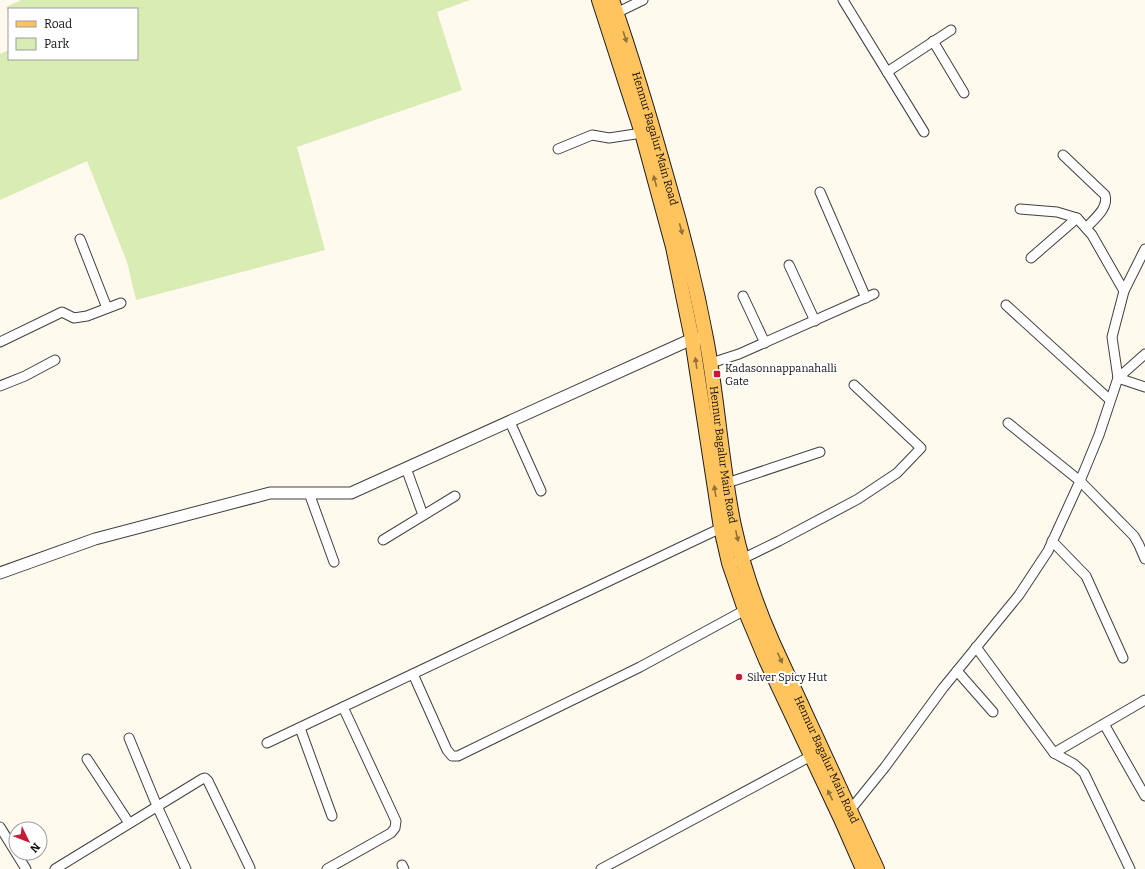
<svg xmlns="http://www.w3.org/2000/svg" width="1145" height="869" viewBox="0 0 1145 869" font-family="Bitter,serif">
<style>
.green{fill:#d8ecb4}
.lines{fill:none;stroke-linecap:round;stroke-linejoin:round}
.minor-casing{stroke:#404040;stroke-width:11}
.tertiary-casing{stroke:#404040;stroke-width:13}
.primary-casing{stroke:#1e1e1e;stroke-width:16}
.minor{stroke:#fff;stroke-width:9}
.tertiary{stroke:#fff;stroke-width:11}
.primary{stroke:#ffc45e;stroke-width:14}
.oneway{fill:#92723a}
.poi-dot{fill:#c71c39;stroke:#fff;stroke-width:1.5}
.labels{text-anchor:middle;stroke-width:4;stroke-linejoin:round;paint-order:stroke}
.street-label{font-size:11px;fill:#0d0d0d;stroke:#fff}
.poi-label{font-size:11px;fill:#0d0d0d;stroke:#fff;text-anchor:start}
</style>
<rect width="100%" height="100%" fill="#fff9ee"/>
<polygon class="green" points="21,0 470,0 437,12 462,90 297,147 325,250 136,300 127,262 87,161 0,200 0,54 9,50 9,59 137,59 137,9 9,9 9,13 6,7"/>
<g class="lines">
<defs>
<g id="minor">
<polyline points="843,0 924,132"/>
<polyline points="612,15 643,0"/>
<polyline points="933,41 964,93"/>
<polyline points="887,72 951,30"/>
<polyline points="558,149 592,135 609,138 642,133"/>
<path d="M1063,155L1105,195C1109,208 1094,219 1086,228"/>
<polyline points="820,192 866,298"/>
<polyline points="1020,209 1057,212 1077,218 1092,235 1124,291"/>
<polyline points="80,239 107,308"/>
<polyline points="1031,258 1077,218"/>
<polyline points="789,265 815,321"/>
<polyline points="743,296 765,343"/>
<polyline points="1006,305 1110,400"/>
<polyline points="0,342 62,312 74,318 87,316 121,303"/>
<polyline points="711,363 739,354 874,294"/>
<polyline points="1118,378 1145,354"/>
<polyline points="1118,378 1145,387"/>
<polyline points="0,386 25,376 55,360"/>
<polyline points="510,422 541,491"/>
<polyline points="1008,423 1080,481 1134,536 1139,545 1145,559"/>
<polyline points="406,468 423,515"/>
<polyline points="727,483 820,452"/>
<polyline points="309,493 334,562"/>
<polyline points="383,540 455,496"/>
<polyline points="1052,541 1086,576 1123,658"/>
<polyline points="738,561 779,541 858,499 897,473 921,448 854,385"/>
<polyline points="976,647 1054,753 1145,700"/>
<polyline points="957,671 993,712"/>
<polyline points="413,674 447,750 452,756 458,756 640,667 745,610"/>
<polyline points="1104,724 1145,796"/>
<polyline points="300,728 332,816"/>
<polyline points="129,738 157,806 186,869"/>
<polyline points="267,743 721,528"/>
<polyline points="1054,753 1074,764 1084,773 1130,869"/>
<polyline points="87,759 129,823"/>
<polyline points="847,814 885,767 943,688 1019,595 1048,551 1080,481 1099,435 1118,378 1112,337 1124,291 1145,249"/>
<polyline points="0,827 26,869"/>
<polyline points="402,865 404,869"/>
<polyline points="55,869 202,779 205,778 208,781 250,868"/>
<polyline points="327,869 391,833 395,828 396,821 343,707"/>
<polyline points="601,869 811,756"/>
</g>
<polyline id="tertiary" points="0,573 95,539 270,493 351,493 692,339 699,338"/>
<g id="primary">
<polyline points="599,0 642,133 673,247 692,339 721,528 729,563 745,610 766,660 841,819 863,869"/>
<path id="s1" d="M612,0C633,60 651,121 668,182C683,233 696,285 706,338C718,400 721,464 734,526C743,567 756,605 773,643L877,869"/>
</g>
</defs>
<use href="#minor" class="minor-casing"/>
<use href="#tertiary" class="tertiary-casing"/>
<use href="#primary" class="primary-casing"/>
<use href="#minor" class="minor"/>
<use href="#tertiary" class="tertiary"/>
<use href="#primary" class="primary"/>
</g>
<defs><path id="oneway-solid" d="M-6-.8H1V-3.2L6.5 0L1 3.2V.8H-6Z"/></defs>
<g class="oneway">
<use href="#oneway-solid" transform="translate(625 37) rotate(72)"/>
<use href="#oneway-solid" transform="translate(655 181) rotate(-105)"/>
<use href="#oneway-solid" transform="translate(681 229) rotate(75)"/>
<use href="#oneway-solid" transform="translate(696 363) rotate(-98)"/>
<use href="#oneway-solid" transform="translate(715 491) rotate(-99)"/>
<use href="#oneway-solid" transform="translate(737 536) rotate(77)"/>
<use href="#oneway-solid" transform="translate(780 658) rotate(65)"/>
<use href="#oneway-solid" transform="translate(830 795) rotate(-116)"/>
</g>
<g class="poi-dot">
<rect x="713" y="370" width="8" height="8" rx="2"/>
<circle cx="739" cy="677" r="4"/>
</g>
<g class="labels">
<g class="street-label">
<text dy="4" stroke="none"><textPath href="#s1" startOffset="145">Hennur Bagalur Main Road</textPath></text>
<text dy="4" stroke="none"><textPath href="#s1" startOffset="469">Hennur Bagalur Main Road</textPath></text>
<text dy="4" stroke="none"><textPath href="#s1" startOffset="793">Hennur Bagalur Main Road</textPath></text>
</g>
<g class="poi-label">
<text x="725" y="372">Kadasonnappanahalli<tspan x="725" dy="13">Gate</tspan></text>
<text x="747" y="681">Silver Spicy Hut</text>
</g>
</g>
<rect x="8" y="8" width="130" height="52" fill="#ffffff" stroke="#9e9e9e"/>
<rect x="16" y="21" width="20" height="6" fill="#ffc45e" stroke="#9e9e9e"/>
<text x="44" y="28" font-size="12" fill="#0d0d0d">Road</text>
<rect x="16" y="38" width="20" height="12" fill="#d8ecb4" stroke="#9e9e9e"/>
<text x="44" y="48" font-size="12" fill="#0d0d0d">Park</text>
<g transform="translate(28 841) rotate(133)"><circle r="19" fill="#ffffff" stroke="#9e9e9e"/>
<path d="M0-3L7 15L0 10L-7 15Z" fill="#c71c39"/>
<text y="-6" font-size="11" font-weight="bold" text-anchor="middle" fill="#0d0d0d">N</text>
</g>
</svg>
